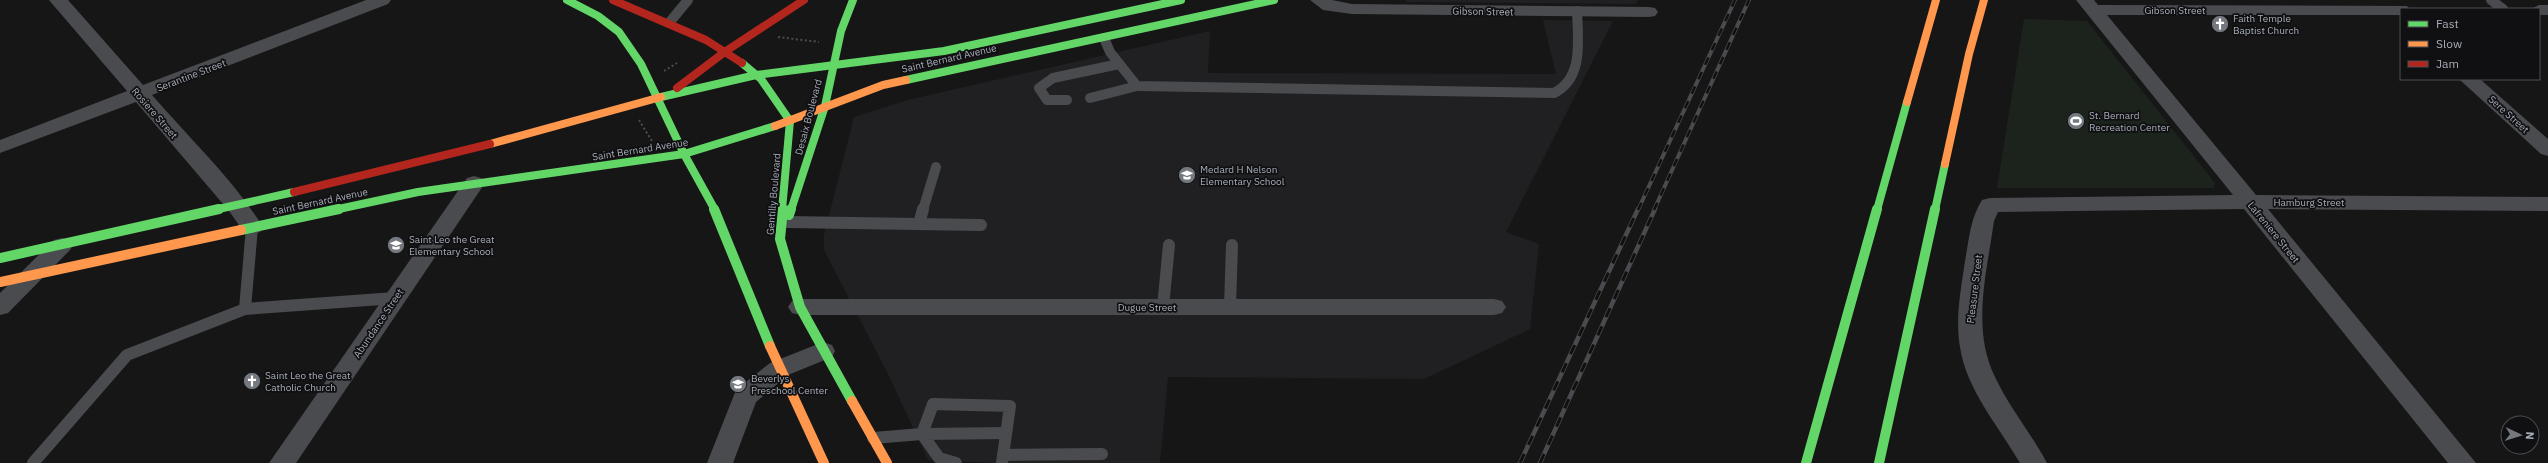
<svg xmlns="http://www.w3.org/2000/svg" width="2548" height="463" viewBox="0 0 2548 463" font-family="'IBM Plex Sans',sans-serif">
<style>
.built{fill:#202022}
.green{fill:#1c231d}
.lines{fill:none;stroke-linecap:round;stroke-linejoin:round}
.path{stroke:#4c4d51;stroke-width:2;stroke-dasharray:2 2.5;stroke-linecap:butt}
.lane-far1{stroke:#4a4b4f;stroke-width:10}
.lane{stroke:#4a4b4f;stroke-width:12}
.street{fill:#4a4b4f;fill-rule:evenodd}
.fast-far1{stroke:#63d668;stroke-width:8}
.fast{stroke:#63d668;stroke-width:10}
.slow-far1{stroke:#ff974d;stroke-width:8}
.slow{stroke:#ff974d;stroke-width:10}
.jam{stroke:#b3261e;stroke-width:8}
.rail-far1-casing{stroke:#4a4b4e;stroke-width:4}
.rail-casing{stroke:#4a4b4e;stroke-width:4.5}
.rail-far1{stroke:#101012;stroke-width:2.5;stroke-dasharray:8;stroke-linecap:butt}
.rail{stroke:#101012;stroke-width:3;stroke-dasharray:10;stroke-linecap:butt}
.labels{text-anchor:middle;stroke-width:3.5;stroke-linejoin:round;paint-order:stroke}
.street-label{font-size:10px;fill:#a7adb8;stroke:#101012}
.poi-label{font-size:10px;fill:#a7adb8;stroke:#101012;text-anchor:start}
</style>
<rect width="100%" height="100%" fill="#161616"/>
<g class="built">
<polygon points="1406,0 1638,0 1636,4 1406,2"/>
<polygon points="1543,20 1613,21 1506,232 1539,244 1530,329 1424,379 1168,377 1160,463 999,463 928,460 889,376 824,250 824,235 854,117 908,100 1210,31 1208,73 1556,74"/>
</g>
<polygon class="green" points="2024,19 2087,21 2215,183 2214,188 1997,188"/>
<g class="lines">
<g class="path">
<polyline points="778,37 819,42"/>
<polyline points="664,71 677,63"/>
<polyline points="639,120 652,141"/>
</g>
<g class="lane-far1">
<polyline points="2491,0 2503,9"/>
<polyline points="669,23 688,0"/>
<path d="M1104,38L1110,52L1137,86L1554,93C1584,78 1578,40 1577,11"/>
<polyline points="1090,98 1137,86"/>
<polyline points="1067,100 1047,100 1039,88 1053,78 1119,64"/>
<polyline points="923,210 936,167"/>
</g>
<g class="lane">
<polyline points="787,222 981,225"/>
<polyline points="919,224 923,209"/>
<polyline points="252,227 245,309 395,298"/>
<polyline points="1163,307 1169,245"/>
<polyline points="1230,307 1232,245"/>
<polyline points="873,438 922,434 933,404 1010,406 1002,463"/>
<polyline points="1003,455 1102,454"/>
<polyline points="33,463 127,355 245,309"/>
<polyline points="956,463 939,458 922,434 1006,433"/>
</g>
<g class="street">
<path d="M49,0H68L143,85L366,0H391L388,4L152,95C189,138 233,179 263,227L260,232L252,234L244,232L229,211L136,102L0,153V140L127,91Z"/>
<polygon points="1310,0 1332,0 1352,4 1649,7 1655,8 1658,12 1655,16 1649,17 1352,14 1323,10"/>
<path d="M2076,0H2094L2098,5L2407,6L2409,9H2401V15H2107L2256,195L2548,197V211L2268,209L2476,463H2448L2244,209L1998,212L1994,221C1987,272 1971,328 1995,377C2009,407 2031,433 2047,463H2020C1999,427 1966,389 1960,347C1955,319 1961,289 1965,261C1969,240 1970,219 1982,200L1990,198L2233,195Z"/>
<polygon points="2539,5 2548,5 2548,15 2539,15 2539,9 2531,9"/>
<polygon points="2459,79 2480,79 2548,139 2548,156 2541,154"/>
<polygon points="474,176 481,178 485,183 296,463 269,463 467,178"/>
<polygon points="62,238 70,240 73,245 70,250 8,313 0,315 0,293 54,240"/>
<polygon points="800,299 1494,299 1502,301 1506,307 1502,313 1494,315 800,315 792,313 788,307 792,301"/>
<polygon points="823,342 832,345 835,351 832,357 788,375 756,402 733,463 707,463 736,390 770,363"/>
</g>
<g class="fast-far1">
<polyline points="567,0 598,16 619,32 641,64 684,154 715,210"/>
<polyline points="742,63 761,79 790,121 782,210"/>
<polyline points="906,80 1274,0"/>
<polyline points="661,97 756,75 944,51 1181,0"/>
<polyline points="214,210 294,192"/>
<polyline points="334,210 418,192 684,154 775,126"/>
<polyline points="791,210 825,106 841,31 853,0"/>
<polyline points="1877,210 1907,102"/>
<polyline points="1935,210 1945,164"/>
</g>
<g class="fast">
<polyline points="714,209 770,346"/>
<polyline points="783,209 780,239 800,307 852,401"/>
<polyline points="789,215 791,209"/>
<polyline points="241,230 339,209"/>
<polyline points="0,258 219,209"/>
<polyline points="1806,463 1877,209"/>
<polyline points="1879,463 1935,209"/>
</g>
<g class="slow-far1">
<polyline points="1907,102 1936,0"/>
<polyline points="775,126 883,85 906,80"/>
<polyline points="490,144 661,97"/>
<polyline points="1945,164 1969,54 1984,0"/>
</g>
<g class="slow">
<polyline points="0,282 241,230"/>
<polyline points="770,346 824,463"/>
<polyline points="852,401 887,463"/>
</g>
<g class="jam">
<polyline points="613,0 706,40 742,63"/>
<polyline points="677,88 726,51 804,0"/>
<polyline points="294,192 490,144"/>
</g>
<defs>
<g id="rail-far1">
<polyline points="1638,210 1735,0"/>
<polyline points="1654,210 1749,0"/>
</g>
<g id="rail">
<polyline points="1520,463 1638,209"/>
<polyline points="1540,463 1655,209"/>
</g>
</defs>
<use href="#rail-far1" class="rail-far1-casing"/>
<use href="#rail" class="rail-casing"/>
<use href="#rail-far1" class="rail-far1"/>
<use href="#rail" class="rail"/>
</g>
<defs>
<symbol id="church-disc" viewBox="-11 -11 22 22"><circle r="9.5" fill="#74787f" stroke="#101012"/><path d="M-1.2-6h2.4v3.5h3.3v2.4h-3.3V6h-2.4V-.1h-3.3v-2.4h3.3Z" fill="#fff"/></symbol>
<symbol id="stadium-disc" viewBox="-11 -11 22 22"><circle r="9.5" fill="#74787f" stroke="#101012"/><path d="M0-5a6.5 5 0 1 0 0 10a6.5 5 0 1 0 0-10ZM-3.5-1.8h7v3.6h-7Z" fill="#fff"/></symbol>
<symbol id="school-disc" viewBox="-11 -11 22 22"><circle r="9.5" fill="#74787f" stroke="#101012"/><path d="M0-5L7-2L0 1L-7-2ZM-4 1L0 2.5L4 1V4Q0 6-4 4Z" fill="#fff"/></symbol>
</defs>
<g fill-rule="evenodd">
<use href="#church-disc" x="2210" y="14" width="20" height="20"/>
<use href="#stadium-disc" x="2066" y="111" width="20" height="20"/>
<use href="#school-disc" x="1177" y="165" width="20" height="20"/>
<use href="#school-disc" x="386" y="235" width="20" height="20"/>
<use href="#church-disc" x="242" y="371" width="20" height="20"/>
<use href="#school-disc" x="728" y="374" width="20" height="20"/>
</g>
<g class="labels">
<g class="street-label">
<text x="2175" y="14">Gibson Street</text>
<text transform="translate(1483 11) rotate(1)" y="4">Gibson Street</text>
<text transform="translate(949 58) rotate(-13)" y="4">Saint Bernard Avenue</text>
<text transform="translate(191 75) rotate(-21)" y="4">Serantine Street</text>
<text transform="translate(155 113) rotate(49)" y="4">Rosiere Street</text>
<text transform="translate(2509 114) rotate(42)" y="4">Sere Street</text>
<text transform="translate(808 117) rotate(-75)" y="4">Desaix Boulevard</text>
<text transform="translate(640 149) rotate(-9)" y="4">Saint Bernard Avenue</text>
<text transform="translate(773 194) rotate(-85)" y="4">Gentilly Boulevard</text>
<text transform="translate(320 201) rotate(-12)" y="4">Saint Bernard Avenue</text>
<text x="2309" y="206">Hamburg Street</text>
<text transform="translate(2274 232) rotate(51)" y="4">Lafreniere Street</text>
<text transform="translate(1974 289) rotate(-83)" y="4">Pleasure Street</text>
<text x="1147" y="311">Dugue Street</text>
<text transform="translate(378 323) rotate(-56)" y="4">Abundance Street</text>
</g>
<g class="poi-label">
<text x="2233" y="22">Faith Temple<tspan x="2233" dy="12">Baptist Church</tspan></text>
<text x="2089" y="119">St. Bernard<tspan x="2089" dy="12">Recreation Center</tspan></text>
<text x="1200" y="173">Medard H Nelson<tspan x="1200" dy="12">Elementary School</tspan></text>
<text x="409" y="243">Saint Leo the Great<tspan x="409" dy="12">Elementary School</tspan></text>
<text x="265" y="379">Saint Leo the Great<tspan x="265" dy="12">Catholic Church</tspan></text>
<text x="751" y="382">Beverlys<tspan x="751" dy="12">Preschool Center</tspan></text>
</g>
</g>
<rect x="2400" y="8" width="140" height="72" fill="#101012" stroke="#4c4f54"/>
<rect x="2408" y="21" width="20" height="6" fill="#63d668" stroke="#4c4f54"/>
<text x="2436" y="28" font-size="12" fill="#a7adb8">Fast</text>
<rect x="2408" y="41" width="20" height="6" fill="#ff974d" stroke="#4c4f54"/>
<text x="2436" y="48" font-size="12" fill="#a7adb8">Slow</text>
<rect x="2408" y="61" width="20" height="6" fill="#b3261e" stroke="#4c4f54"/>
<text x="2436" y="68" font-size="12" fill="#a7adb8">Jam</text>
<g transform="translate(2520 435) rotate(94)"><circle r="19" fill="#101012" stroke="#4c4f54"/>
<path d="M0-3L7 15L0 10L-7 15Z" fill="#74787f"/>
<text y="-6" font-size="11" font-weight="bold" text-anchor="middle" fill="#a7adb8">N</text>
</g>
</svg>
